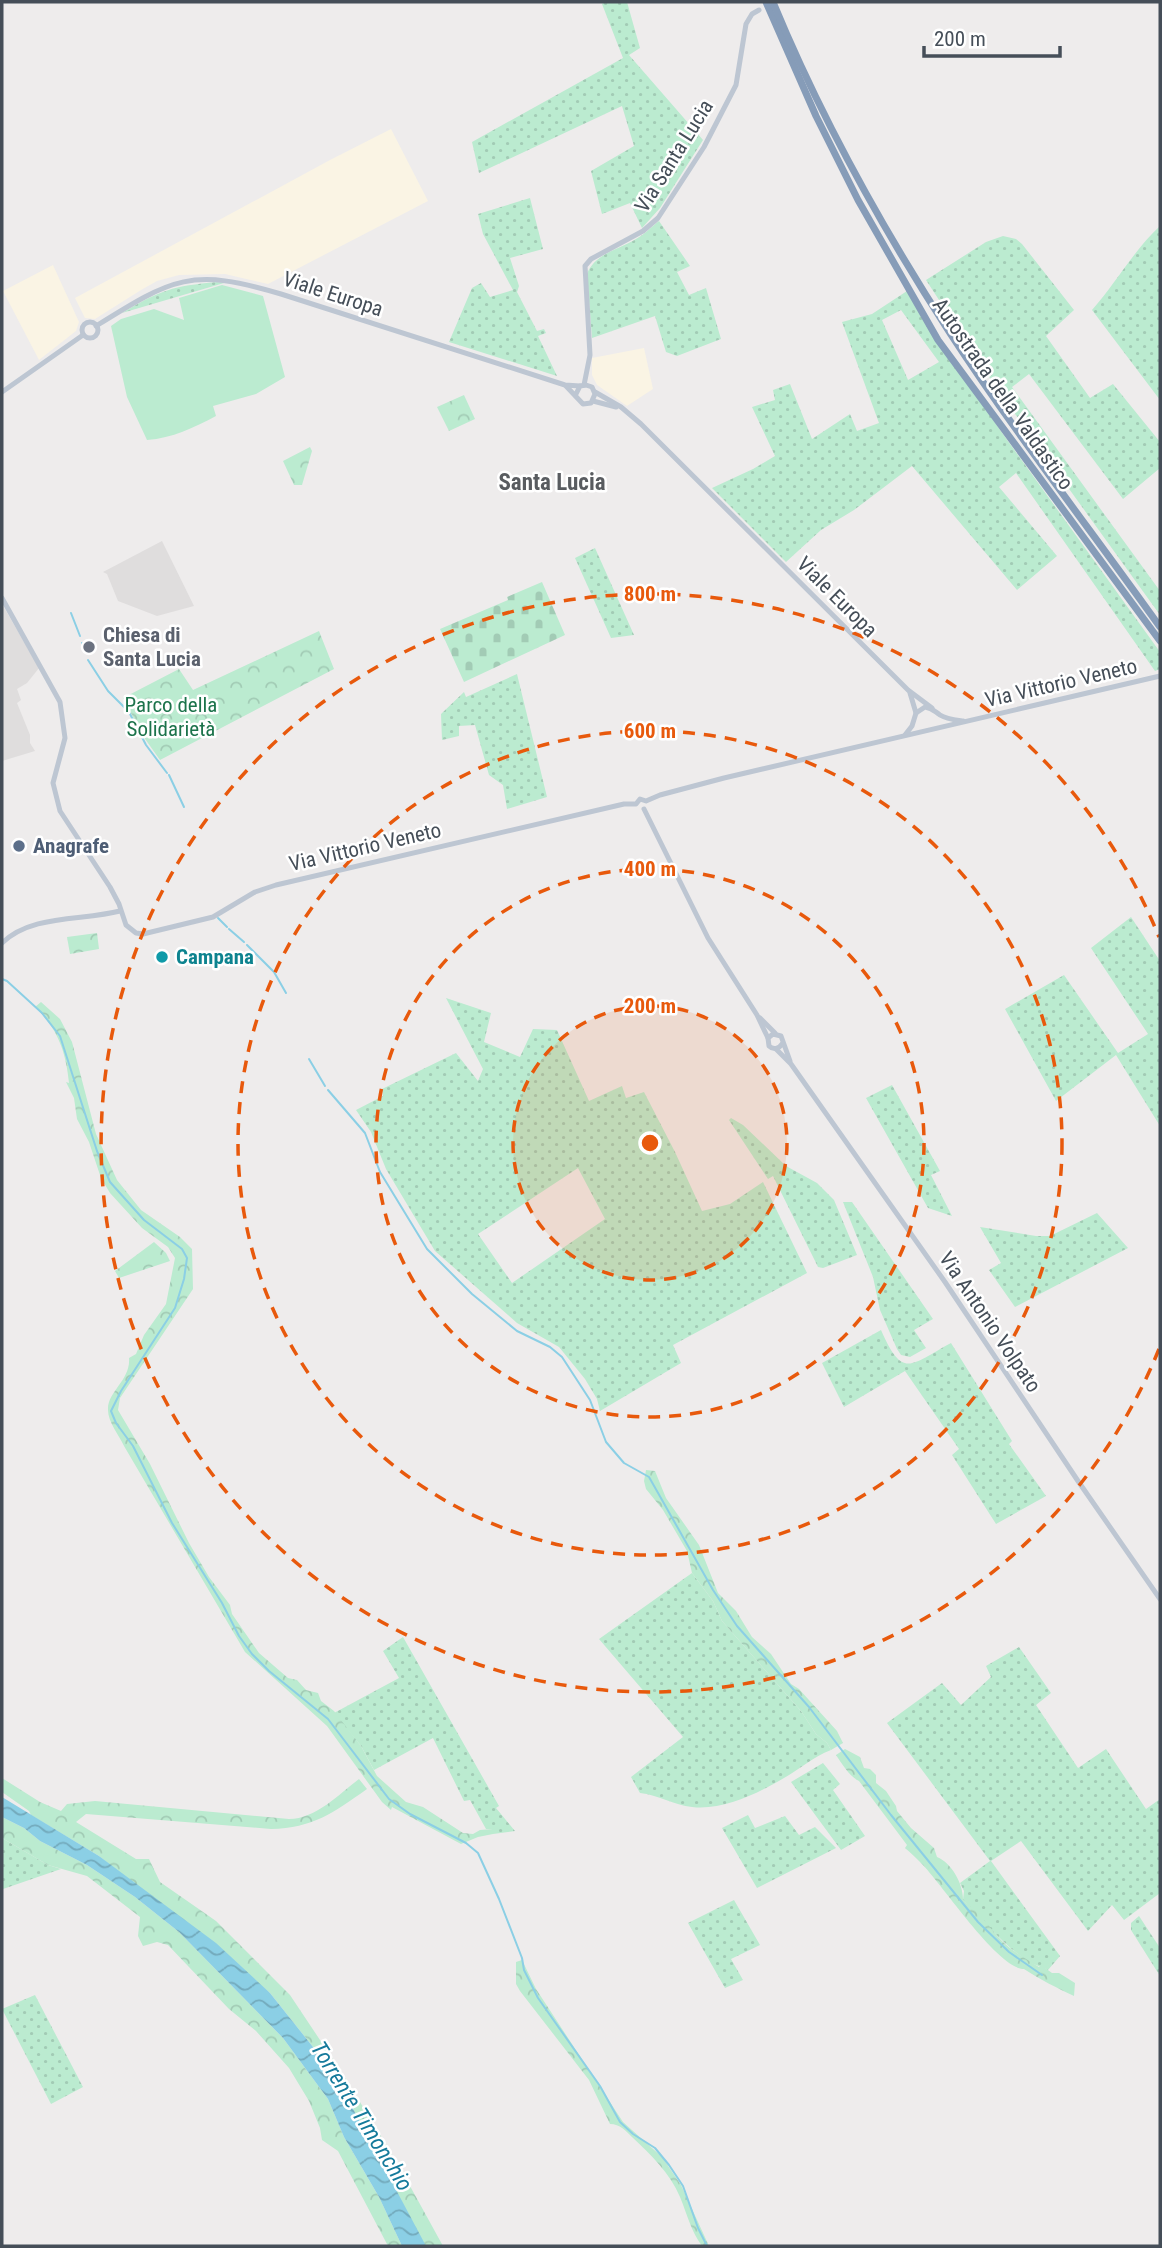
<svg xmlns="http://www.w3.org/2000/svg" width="1162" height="2248" viewBox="0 0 1162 2248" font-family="'Roboto Condensed',sans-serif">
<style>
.commercial{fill:#faf4e4}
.education{fill:#dfdddd}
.grass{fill:url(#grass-dots);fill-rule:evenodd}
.forest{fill:url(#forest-crowns)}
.cemetery{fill:url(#cemetery-stones)}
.pitch{fill:#bbebd0}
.water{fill:url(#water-waves)}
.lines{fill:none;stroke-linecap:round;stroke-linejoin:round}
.stream{stroke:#8bcfe5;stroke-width:2}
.secondary{stroke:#bdc6d2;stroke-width:5}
.highway{stroke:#869cb8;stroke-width:7}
.ring{fill:none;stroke:#e8590c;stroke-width:3.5;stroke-dasharray:12 9}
.worship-dot{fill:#6b7280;stroke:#fff;stroke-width:2.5}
.service-dot{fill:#5c6f8a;stroke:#fff;stroke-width:2.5}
.culture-dot{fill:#0f9aa8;stroke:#fff;stroke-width:2.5}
.labels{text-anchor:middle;stroke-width:5;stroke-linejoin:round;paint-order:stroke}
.street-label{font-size:21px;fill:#454e58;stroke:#fff}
.worship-label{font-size:21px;font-weight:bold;fill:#5b616d;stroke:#fff;text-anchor:start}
.park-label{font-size:21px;fill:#1c734b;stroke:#fff}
.service-label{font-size:21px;font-weight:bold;fill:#4e5e75;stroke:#fff;text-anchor:start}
.culture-label{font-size:21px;font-weight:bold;fill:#0d838f;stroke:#fff;text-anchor:start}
.neighbourhood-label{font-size:23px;font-weight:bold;fill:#595c60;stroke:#fff}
.water-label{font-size:23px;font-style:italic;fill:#157a9b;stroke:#fff}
.centre{fill:#e8590c;stroke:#fff;stroke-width:3.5}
.ring-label{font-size:21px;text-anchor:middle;font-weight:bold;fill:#e8590c;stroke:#fff;stroke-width:5;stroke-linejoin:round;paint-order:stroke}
</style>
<defs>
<pattern id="grass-dots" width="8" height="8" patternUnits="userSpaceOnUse" patternTransform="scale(1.75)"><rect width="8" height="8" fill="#bbebd0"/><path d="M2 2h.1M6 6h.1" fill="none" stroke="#a2cbb5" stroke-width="1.8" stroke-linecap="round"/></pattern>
<pattern id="forest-crowns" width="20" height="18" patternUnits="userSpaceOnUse" patternTransform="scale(1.75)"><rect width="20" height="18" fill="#bbebd0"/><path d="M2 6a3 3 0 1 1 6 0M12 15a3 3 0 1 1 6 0" fill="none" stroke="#a2cbb5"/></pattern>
<pattern id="cemetery-stones" width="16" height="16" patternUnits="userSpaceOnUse" patternTransform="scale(1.75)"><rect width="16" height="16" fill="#bbebd0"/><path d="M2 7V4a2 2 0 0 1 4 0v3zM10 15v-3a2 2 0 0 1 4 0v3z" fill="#a2cbb5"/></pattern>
<pattern id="water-waves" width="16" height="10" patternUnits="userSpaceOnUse" patternTransform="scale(1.75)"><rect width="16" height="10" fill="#8bcfe5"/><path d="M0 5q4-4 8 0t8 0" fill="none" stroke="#73aabc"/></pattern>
</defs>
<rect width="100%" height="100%" fill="#eeecec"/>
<g class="commercial">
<polygon points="391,129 428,201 268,284 225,274 179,275 157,281 141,290 95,319 85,318 75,298 330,160"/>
<polygon points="53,265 79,322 76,331 39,360 3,291"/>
<polygon points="644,348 653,389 627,406 597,385 592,375 592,358"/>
</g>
<g class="education">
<polygon points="162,541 194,606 157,616 118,601 107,574 103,572"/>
<polygon points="2,604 39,668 27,683 17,689 21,700 17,703 30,735 30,743 35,751 2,761"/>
</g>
<g class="grass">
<polygon points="605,2 627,2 640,48 629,55 703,140 660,208 642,228 630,203 602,214 591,171 634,146 622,106 479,173 472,142 623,58 602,4"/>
<polygon points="530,198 543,249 510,258 519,286 517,292 537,331 544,329 546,333 538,336 557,376 449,342 472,288 481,283 490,297 513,290 483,234 478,214"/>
<path d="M659,221L690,266L677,272L689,295L706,288L721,339L677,356L666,352L655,316L592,338L587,274C594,254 620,249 636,239C645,234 651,227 659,221Z"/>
<path d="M1160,226V400L1092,310C1116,283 1134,250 1160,226Z"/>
<polygon points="1003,236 1016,239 1022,244 1074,310 1046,336 1090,398 1113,384 1160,442 1160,468 1123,499 1029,374 1012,387 1160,591 1160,615 997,389 926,280 986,242"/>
<path d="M217,282L224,283L122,313C160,290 173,286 217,282Z"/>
<path d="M907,291L1000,430L1160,652V669L1155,671L1016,473L999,487L1057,556L1017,590L912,466L854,510L821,530L786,562L712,488L753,469L775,456L752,407L775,400L773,390L790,384L812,439L850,414L857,431L879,423L842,322L872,314ZM901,310L939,362L908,380L882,320Z"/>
<polygon points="595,548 634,635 611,638 575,558"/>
<polygon points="517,674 547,797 507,809 503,785 489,775 475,725 459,726 459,736 442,740 441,714 464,692 466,697"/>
<polygon points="1131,917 1160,961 1160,1126 1116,1055 1056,1101 1005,1009 1064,975 1118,1053 1148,1034 1091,948"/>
<path d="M446,998L491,1013L484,1042L520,1057L533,1029L557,1030L589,1101L622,1086L626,1098L644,1092L675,1152L702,1211L730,1204L763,1182L807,1273L673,1345L681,1363L600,1411L597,1399L585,1379L559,1347L517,1323L435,1251L386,1169L371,1132L356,1110L383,1096L382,1089L456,1053L478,1081L483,1069ZM578,1168L605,1219L512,1283L478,1234Z"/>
<polygon points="892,1085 940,1171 931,1175 952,1216 928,1208 866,1098"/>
<polygon points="731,1118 743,1125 786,1166 817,1183 834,1200 857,1255 823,1268 818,1267 773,1176 768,1179 729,1120"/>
<polygon points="843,1202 852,1202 933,1319 914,1330 926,1348 910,1357 901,1355 897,1349 880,1310 873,1277"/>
<polygon points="1097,1213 1128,1248 1015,1307 989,1270 1001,1263 980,1227 1036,1236 1050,1236"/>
<path d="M881,1330C903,1380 910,1365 951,1343L1012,1441L1009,1444L1046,1496L996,1524L952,1455L959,1449L905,1371L844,1407L822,1363Z"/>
<path d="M692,1573L713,1601L722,1621L801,1711L816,1734L827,1743L831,1750C813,1757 800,1769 784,1778C759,1793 722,1811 692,1807C674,1805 658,1795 640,1793L631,1777L683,1737L599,1639Z"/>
<polygon points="403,1637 499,1806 496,1808 515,1831 493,1834 492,1829 486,1829 470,1800 464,1801 433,1738 374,1770 361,1746 334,1713 399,1678 383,1651"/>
<path d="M1019,1647L1051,1693L1036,1705L1078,1768L1106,1749L1146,1809L1160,1799V1893L1124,1920L1112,1905L1088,1931L1021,1841L991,1861L1060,1956L1048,1970C1042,1966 1035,1966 1028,1961C1004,1946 983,1920 963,1900L964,1891L960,1883L990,1861L887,1723L942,1683L961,1705L991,1677L986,1666Z"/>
<polygon points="823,1763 840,1784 833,1790 865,1836 841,1850 791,1782"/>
<polygon points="748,1815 755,1828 785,1816 799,1835 815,1827 836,1848 757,1888 722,1828"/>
<polygon points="2,1838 48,1865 61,1869 3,1889"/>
<polygon points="734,1900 760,1945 731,1959 743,1980 725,1988 688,1923"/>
<polygon points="1139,1916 1160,1948 1160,1976 1131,1930 1131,1923"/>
<polygon points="35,1995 83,2087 51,2104 2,2009"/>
</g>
<g class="forest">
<polygon points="464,395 475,419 449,431 437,407"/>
<polygon points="310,447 312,451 302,485 294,485 283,461"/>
<polygon points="319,631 334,669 160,760 143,736 123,698 179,669 193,690"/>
<polygon points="97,933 99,949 70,954 67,937"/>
<path d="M41,1002L60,1019L72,1042L96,1134L117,1180L141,1210L180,1237L192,1249L193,1289L120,1398L118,1410L150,1464L189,1543L209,1577L230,1605L232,1614L259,1653L288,1678L297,1680L306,1690L318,1693L321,1701L334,1711L361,1746L377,1776L406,1802L423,1807L463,1833L473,1834L480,1830L493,1829V1834L478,1837L461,1844L392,1807L391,1810L382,1802L327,1726L245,1652L124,1446C119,1435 108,1422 108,1410C107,1392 131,1380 129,1358L136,1354L144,1335L166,1304L175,1258L168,1247L142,1228L110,1193L101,1178L89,1142L77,1119L74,1098L66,1082L69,1083C66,1052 58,1029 35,1007Z"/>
<polygon points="154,1242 166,1253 170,1261 119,1278 115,1271"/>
<polygon points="646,1470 655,1471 666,1498 699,1545 718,1593 736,1611 752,1637 771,1654 791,1684 799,1689 837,1731 843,1743 831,1750 827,1743 816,1734 801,1711 722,1621 713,1601 692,1573 687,1551 663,1510 646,1489 644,1481"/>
<path d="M845,1749L860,1757L864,1768L870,1769L876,1775V1783L886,1791L896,1806L897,1811L911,1828L934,1848L937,1857C952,1863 963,1884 963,1899L966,1903C980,1911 990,1929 1002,1941C1013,1952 1027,1959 1039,1967L1041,1965L1052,1973H1059L1075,1983L1074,1996C1057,1988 1041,1980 1024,1969C998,1969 942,1884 921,1863C916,1858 911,1853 905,1848L907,1845L859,1781C850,1777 842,1764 836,1755Z"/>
<path d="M2,1778L40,1802L61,1811L67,1804L95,1801L289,1819C316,1819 339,1794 359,1779L367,1789C333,1813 313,1828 271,1829L86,1814L76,1822L136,1859H149L160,1882L216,1921L290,1995L346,2079L399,2166L443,2246H426L424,2244L351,2105L313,2047L270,1993L99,1856L31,1815L29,1811L2,1792Z"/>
<polygon points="2,1817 24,1828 40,1841 87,1865 135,1897 179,1932 283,2038 328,2099 344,2137 379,2197 402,2246 388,2246 338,2151 322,2140 320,2128 309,2101 289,2068 256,2031 229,2009 168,1945 157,1942 143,1946 138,1936 140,1917 87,1876 48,1865 2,1838"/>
<path d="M522,1960L536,1989L623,2122L662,2157L681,2185L709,2246H702C691,2231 687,2214 680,2197C670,2173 651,2155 632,2137C626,2131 620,2124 610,2124L589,2080L520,1991L516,1984V1962Z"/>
</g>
<polygon class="cemetery" points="542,582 565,635 464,682 440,629 508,600 507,597"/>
<path class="pitch" d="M222,285L263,296L285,377L256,394L213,406L216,416C193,428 173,438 147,440L127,397L111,326L121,319L154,309L184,320L179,298Z"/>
<polygon class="water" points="2,1797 99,1856 216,1943 270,1993 313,2047 351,2105 426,2246 402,2246 379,2197 344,2137 328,2099 283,2038 179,1932 135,1897 87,1865 40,1841 24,1828 2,1817"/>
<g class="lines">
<g class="stream">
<polyline points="71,613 80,636"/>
<polyline points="82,643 86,653"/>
<polyline points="88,660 108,691 129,712 146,745 167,773"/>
<polyline points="169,775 184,807"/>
<polyline points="218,918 227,927"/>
<polyline points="229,929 244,942"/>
<polyline points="247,945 274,972 286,993"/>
<polyline points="2,979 7,981 42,1013 60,1036 97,1151 110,1182 144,1220 182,1249 187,1258 184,1279 175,1308 121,1391 111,1411 116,1423 133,1446 172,1523 222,1603 239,1636 252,1654 269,1671 328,1719 389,1799 410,1814 466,1843 478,1853 499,1899 522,1958 524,1970 538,1998 600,2086 620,2122 633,2134 655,2148 669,2165 683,2186 698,2228 707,2246"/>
<polyline points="309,1059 325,1086"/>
<polyline points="328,1090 365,1133 380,1172 427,1249 472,1294 517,1331 550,1347 562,1357 590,1400 606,1442 624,1463 649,1477 713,1590 737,1626 809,1707 891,1815 978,1922 1009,1952 1042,1975"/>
</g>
<g class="secondary">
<circle cx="90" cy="330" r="8"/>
<path d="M96,326C173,278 191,267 281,294L565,385L580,386"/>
<polyline points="584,385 590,355 585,266 591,259 643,231 658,218 704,147 736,85 746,24 752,14 759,10"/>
<polyline points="566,386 583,404 591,403 595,394 592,387 586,385 580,386 576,394"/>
<polyline points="2,392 83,335"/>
<polyline points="595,392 621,407 641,424 908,690 932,708"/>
<polyline points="593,401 616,407"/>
<polyline points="2,598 60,702 65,738 53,783 60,811 110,887 119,904 126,925 136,933 143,934 213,917 255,892 276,885 624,804 636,804 640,799 646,801 660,795 724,778 1160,676"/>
<polyline points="910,693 916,713"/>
<path d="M905,735L912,726L916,713L925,707C932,708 934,711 940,715C946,719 956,720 963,721"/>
<polyline points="644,809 708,938 757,1015 768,1038"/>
<path d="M2,943C32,914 82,921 120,911"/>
<polyline points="760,1018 775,1033"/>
<path d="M782,1044C779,1049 773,1050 769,1046L768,1038L773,1034L781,1036L790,1061"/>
<polyline points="776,1049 791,1064 945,1282 1078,1481 1160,1599"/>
</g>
<g class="highway">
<polyline points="766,2 816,116 858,200 938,340 1160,641"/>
<path d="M773,2C821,118 882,228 950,333C1016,434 1090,529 1160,627"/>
</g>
</g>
<circle cx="650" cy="1143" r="137" fill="#e8590c" fill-opacity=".12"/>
<g class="ring">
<circle cx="650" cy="1143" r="137"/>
<circle cx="650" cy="1143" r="274"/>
<circle cx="650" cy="1143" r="412"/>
<path d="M1159 1349A549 549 0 1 1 1159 937"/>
</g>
<circle class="worship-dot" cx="89" cy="647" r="7"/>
<circle class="service-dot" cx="19" cy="846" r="7"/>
<circle class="culture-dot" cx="162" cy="957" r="7"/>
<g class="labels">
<g class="street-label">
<text transform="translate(674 156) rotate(-58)" y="7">Via Santa Lucia</text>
<text transform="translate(333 294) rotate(18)" y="7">Viale Europa</text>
<text transform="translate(1003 394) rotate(55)" y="7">Autostrada della Valdastico</text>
<text transform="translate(837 597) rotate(45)" y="7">Viale Europa</text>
<text transform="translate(1061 683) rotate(-13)" y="7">Via Vittorio Veneto</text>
<text transform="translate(365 847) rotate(-13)" y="7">Via Vittorio Veneto</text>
<text transform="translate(990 1322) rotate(56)" y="7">Via Antonio Volpato</text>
</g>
<g class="worship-label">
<text x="103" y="642">Chiesa di<tspan x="103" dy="24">Santa Lucia</tspan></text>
</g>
<g class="park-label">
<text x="171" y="712">Parco della<tspan x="171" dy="24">Solidarietà</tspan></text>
</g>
<g class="service-label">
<text x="33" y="853">Anagrafe</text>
</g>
<g class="culture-label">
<text x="176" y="964">Campana</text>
</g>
<g class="neighbourhood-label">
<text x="552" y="490">Santa Lucia</text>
</g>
<g class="water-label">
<text transform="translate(362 2116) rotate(58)" y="8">Torrente Timonchio</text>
</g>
</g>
<circle cx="650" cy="1143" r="10" class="centre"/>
<g class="ring-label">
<text x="650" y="601">800 m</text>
<text x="650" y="738">600 m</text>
<text x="650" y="876">400 m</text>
<text x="650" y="1013">200 m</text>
</g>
<rect width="1162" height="2248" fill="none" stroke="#454e58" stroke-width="7"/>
<path d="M924 46v10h136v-10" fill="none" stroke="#454e58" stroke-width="3.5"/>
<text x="934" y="46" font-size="21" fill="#454e58" stroke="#ffffff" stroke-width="5" paint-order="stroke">200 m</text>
</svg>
